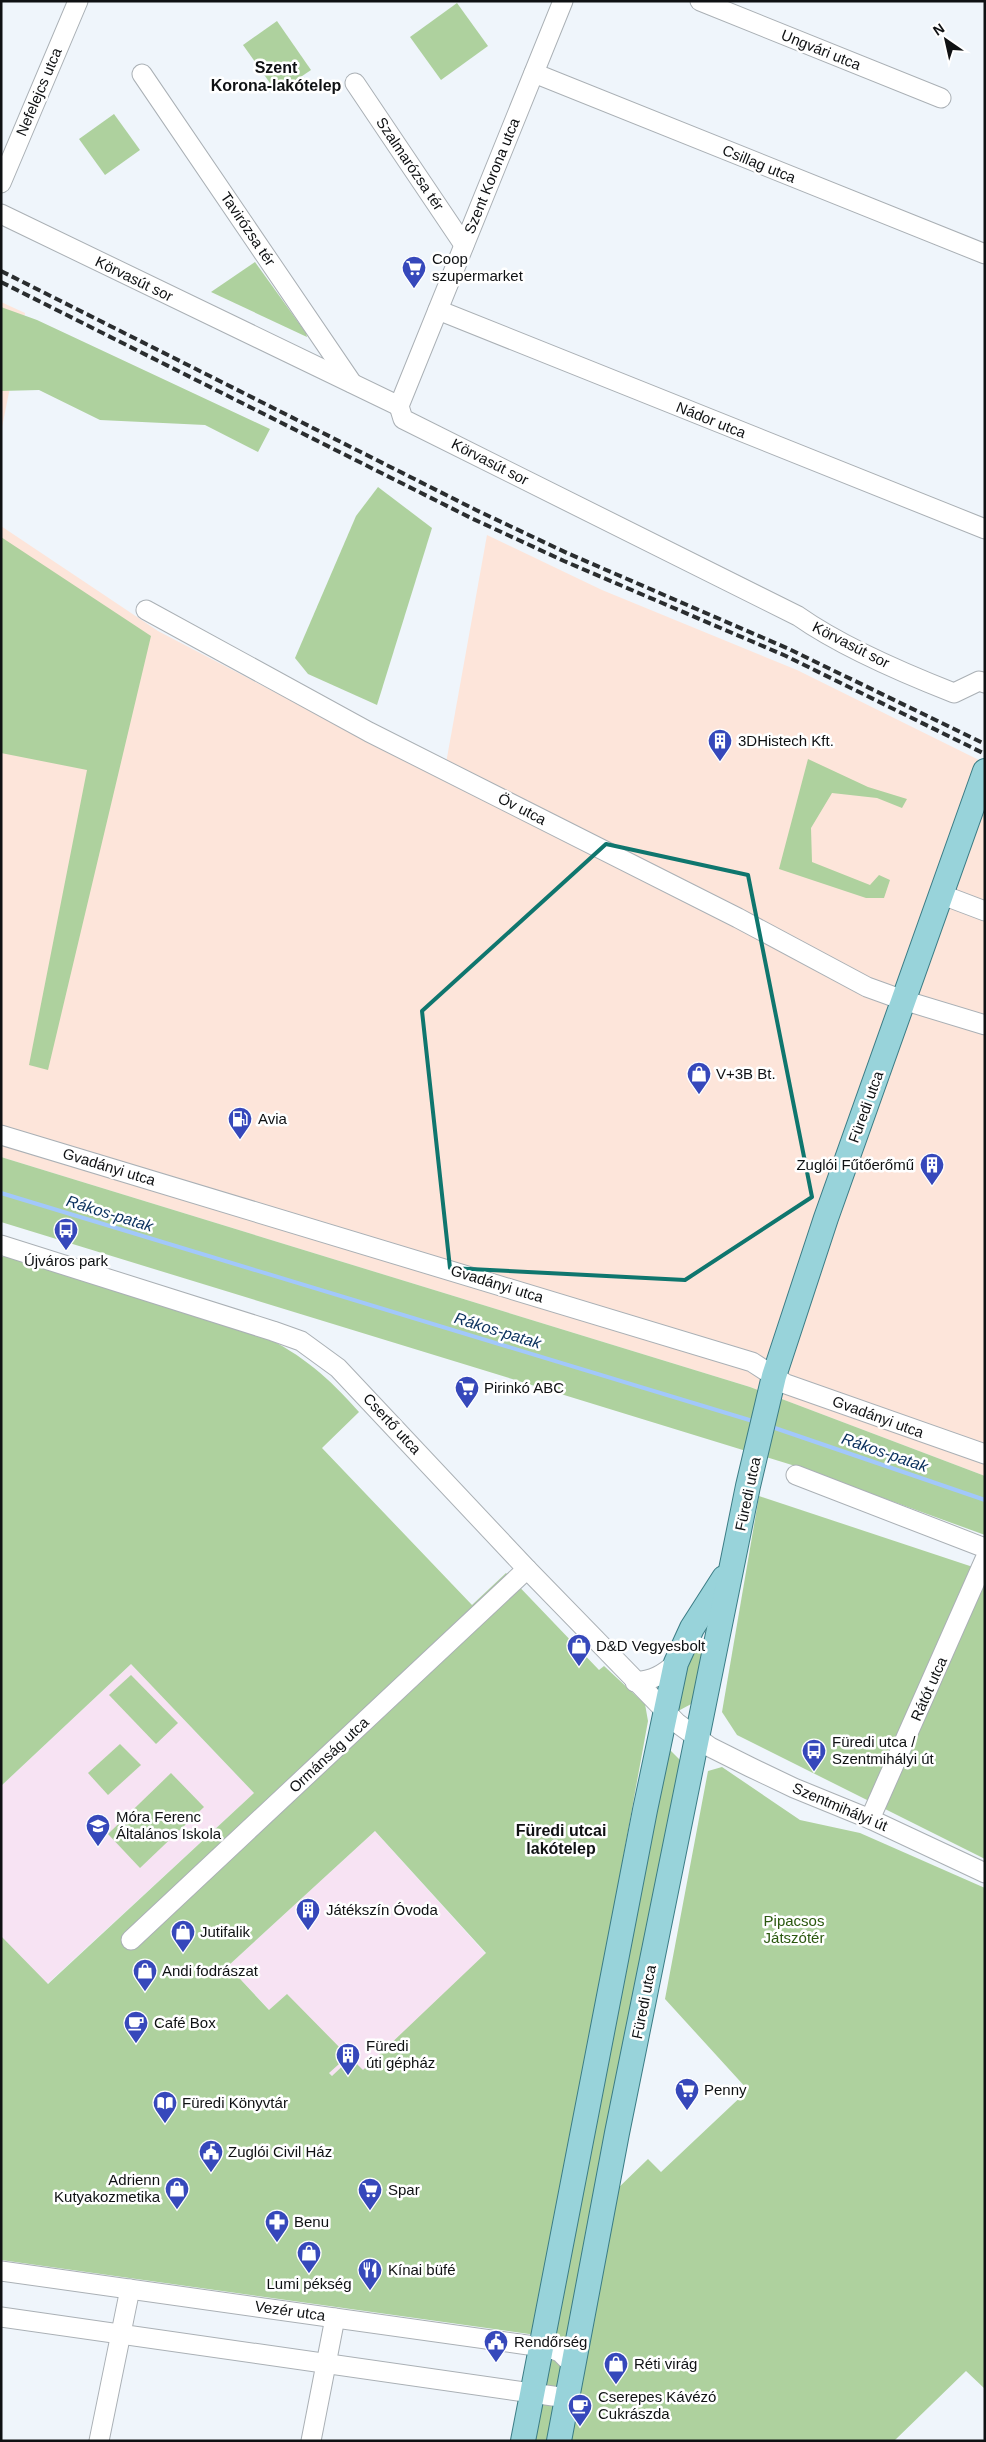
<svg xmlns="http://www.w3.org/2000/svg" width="986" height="2442" viewBox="0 0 986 2442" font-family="Helvetica,sans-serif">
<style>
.industrial{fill:#fde5da}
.education{fill:#f7e3f3}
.green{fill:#aed19e;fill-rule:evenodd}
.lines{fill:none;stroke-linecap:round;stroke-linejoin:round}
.stream{stroke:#a2c8fb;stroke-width:4}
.minor-casing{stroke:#aab0b5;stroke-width:21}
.major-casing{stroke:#3b7c85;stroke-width:26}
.minor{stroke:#fff;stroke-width:19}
.major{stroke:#98d3da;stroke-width:24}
.rail{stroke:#2a2d2f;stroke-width:4;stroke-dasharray:8 4;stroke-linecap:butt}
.marked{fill:none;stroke:#0f766e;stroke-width:4;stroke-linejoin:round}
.labels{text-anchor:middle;stroke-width:5;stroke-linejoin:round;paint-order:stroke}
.street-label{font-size:15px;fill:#0f1113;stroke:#fff}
.poi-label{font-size:15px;fill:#0f1113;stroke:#fff;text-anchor:start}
.park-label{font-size:15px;fill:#2b580f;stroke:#fff}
.neighbourhood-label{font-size:16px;font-weight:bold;fill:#0f1113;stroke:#fff}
.water-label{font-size:16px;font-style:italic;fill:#0a305d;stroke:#fff}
</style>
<rect width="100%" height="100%" fill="#eff5fb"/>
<g class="industrial">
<polygon points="1,302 25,313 1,432"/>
<polygon points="1,526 158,631 443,780 487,535 602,590 797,670 985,763 985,1476 750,1387 1,1157"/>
</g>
<g class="education">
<polygon points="131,1664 254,1793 47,1984 1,1936 1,1786"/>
<polygon points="375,1831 486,1954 363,2071 332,2076 228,1966"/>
</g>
<g class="green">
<polygon points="457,3 488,46 441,80 410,37"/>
<polygon points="277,21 311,70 277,93 243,45"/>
<polygon points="114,114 140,150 105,175 79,139"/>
<polygon points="255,262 306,333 307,337 211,292"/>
<polygon points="1,307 37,320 270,429 258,452 205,425 100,420 39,390 1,391"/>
<polygon points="378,487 432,528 377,705 308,674 295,658 356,516"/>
<polygon points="1,537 151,636 48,1070 29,1065 87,770 1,753"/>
<polygon points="808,759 868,787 907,799 902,808 877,798 832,793 811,828 812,862 870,885 879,875 890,880 884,898 866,898 779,869"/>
<polygon points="1,1157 750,1387 985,1476 985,1535 792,1465 1,1222"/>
<path d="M1,1257H12L261,1335C303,1355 329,1378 359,1412L322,1448L472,1605L506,1573L599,1670L604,1666L645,1704L648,1721L536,2335L1,2260V1936L48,1984L254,1793L131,1664L1,1786ZM375,1831L486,1953L363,2070L351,2058L332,2076L329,2073L348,2056L287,1994L269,2010L228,1966Z"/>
<polygon points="759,1496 985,1571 985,1859 737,1735 722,1712"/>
<polygon points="702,1639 706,1640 693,1703 680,1710 673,1707 679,1680 697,1641"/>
<polygon points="131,1675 178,1723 156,1744 109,1695"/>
<polygon points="120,1744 141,1765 108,1795 88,1773"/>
<polygon points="666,1746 684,1764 550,2441 529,2441"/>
<polygon points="722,1767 800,1820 860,1833 985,1888 985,2389 966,2371 894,2441 564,2441 613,2193 648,2159 661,2172 748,2090 665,1999 708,1771"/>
<polygon points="171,1773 204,1807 140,1868 108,1834"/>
</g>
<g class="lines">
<g class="stream">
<polyline points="1,1193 756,1422"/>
<polyline points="769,1426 985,1500"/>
</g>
<defs>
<g id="minor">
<path d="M563,1L399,406L403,419L798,616C842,647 903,673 954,693L979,681L985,683"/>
<polyline points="700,1 941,98"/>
<polyline points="534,73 985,254"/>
<polyline points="142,74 352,383"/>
<polyline points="355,83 464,245"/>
<polyline points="1,183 78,1"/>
<polyline points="1,214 399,406"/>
<polyline points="438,310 985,529"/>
<polyline points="146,610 369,732 738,918 867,987 903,1000 985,1025"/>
<polyline points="940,894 985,911"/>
<polyline points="1,1135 752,1362 786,1384 985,1454"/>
<polyline points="1,1245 273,1331 301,1341 338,1368 527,1569 677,1723 710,1747 750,1767 794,1788 870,1819 985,1873"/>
<polyline points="796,1475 985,1548"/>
<path d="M635,1682C653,1680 663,1675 676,1663"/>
<polyline points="870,1819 985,1559"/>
<polyline points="131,1940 527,1569"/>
<polyline points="1,2271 549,2348 560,2352 573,2365"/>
<polyline points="1,2317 567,2398"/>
<polyline points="99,2441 130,2289"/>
<polyline points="311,2441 335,2318"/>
</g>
<g id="major">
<polyline points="523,2441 645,1810 676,1663 692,1628 724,1578"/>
<polyline points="559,2441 617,2133 748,1486 774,1376 826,1218 985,771"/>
</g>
</defs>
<use href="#minor" class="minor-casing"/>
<use href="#major" class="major-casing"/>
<use href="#minor" class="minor"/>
<use href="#major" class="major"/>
<g class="rail">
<polyline points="1,271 476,510 567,553 789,649 985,744"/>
<polyline points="1,282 471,518 564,561 786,656 985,754"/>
</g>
</g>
<path class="marked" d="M606,844L748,875L812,1197L685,1280L450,1268L422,1011Z"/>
<defs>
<symbol id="supermarket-pin" viewBox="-11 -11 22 30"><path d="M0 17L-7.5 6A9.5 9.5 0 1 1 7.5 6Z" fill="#3648bb" stroke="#fff"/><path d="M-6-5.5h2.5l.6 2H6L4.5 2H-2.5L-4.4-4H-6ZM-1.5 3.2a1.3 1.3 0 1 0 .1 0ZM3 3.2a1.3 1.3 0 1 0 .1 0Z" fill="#fff"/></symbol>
<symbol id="building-pin" viewBox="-11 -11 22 30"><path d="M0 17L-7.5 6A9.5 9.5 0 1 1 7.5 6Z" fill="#3648bb" stroke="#fff"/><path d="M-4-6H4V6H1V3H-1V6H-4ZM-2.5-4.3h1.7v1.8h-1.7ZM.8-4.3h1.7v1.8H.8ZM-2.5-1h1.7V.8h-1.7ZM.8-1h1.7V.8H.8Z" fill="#fff"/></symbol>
<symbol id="shop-pin" viewBox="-11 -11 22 30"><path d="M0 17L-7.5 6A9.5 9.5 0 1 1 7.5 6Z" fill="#3648bb" stroke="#fff"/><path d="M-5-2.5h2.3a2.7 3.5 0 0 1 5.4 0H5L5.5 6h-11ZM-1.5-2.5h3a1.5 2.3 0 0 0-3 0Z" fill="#fff"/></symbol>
<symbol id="fuel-pin" viewBox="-11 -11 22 30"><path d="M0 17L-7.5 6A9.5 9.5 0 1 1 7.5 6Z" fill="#3648bb" stroke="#fff"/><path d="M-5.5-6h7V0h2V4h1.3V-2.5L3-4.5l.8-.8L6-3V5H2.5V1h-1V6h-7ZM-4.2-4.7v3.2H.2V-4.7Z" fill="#fff"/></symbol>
<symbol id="bus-pin" viewBox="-11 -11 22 30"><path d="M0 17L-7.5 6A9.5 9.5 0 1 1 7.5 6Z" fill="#3648bb" stroke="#fff"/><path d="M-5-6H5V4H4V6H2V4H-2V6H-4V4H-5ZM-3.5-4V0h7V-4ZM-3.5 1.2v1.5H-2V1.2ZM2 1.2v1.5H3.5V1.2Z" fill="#fff"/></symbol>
<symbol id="school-pin" viewBox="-11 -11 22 30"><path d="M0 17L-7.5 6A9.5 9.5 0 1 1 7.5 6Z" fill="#3648bb" stroke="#fff"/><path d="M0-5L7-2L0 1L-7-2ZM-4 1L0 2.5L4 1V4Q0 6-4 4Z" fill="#fff"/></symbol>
<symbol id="cafe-pin" viewBox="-11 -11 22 30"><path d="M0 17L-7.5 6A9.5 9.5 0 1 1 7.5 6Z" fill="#3648bb" stroke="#fff"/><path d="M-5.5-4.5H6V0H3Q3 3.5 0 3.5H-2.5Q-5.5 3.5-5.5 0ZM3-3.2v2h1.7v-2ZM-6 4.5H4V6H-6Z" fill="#fff"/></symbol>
<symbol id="library-pin" viewBox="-11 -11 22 30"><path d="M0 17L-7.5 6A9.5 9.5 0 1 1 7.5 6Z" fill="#3648bb" stroke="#fff"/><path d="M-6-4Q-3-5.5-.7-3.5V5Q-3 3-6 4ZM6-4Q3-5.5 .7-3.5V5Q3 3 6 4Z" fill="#fff"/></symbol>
<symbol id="civic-pin" viewBox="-11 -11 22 30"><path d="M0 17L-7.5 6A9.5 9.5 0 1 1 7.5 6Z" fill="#3648bb" stroke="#fff"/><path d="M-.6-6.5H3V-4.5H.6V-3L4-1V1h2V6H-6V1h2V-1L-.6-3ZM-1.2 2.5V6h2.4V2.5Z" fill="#fff"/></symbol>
<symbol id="pharmacy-pin" viewBox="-11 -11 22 30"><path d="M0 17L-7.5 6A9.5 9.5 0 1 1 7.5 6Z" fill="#3648bb" stroke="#fff"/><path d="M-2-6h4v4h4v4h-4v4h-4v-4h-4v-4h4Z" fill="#fff"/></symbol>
<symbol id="restaurant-pin" viewBox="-11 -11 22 30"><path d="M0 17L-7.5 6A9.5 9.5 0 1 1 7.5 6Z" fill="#3648bb" stroke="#fff"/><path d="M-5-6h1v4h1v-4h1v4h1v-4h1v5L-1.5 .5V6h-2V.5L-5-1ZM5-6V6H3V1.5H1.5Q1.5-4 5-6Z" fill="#fff"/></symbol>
</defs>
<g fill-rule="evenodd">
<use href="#supermarket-pin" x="400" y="254" width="28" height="38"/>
<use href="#building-pin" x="706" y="727" width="28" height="38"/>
<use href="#shop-pin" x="685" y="1060" width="28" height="38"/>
<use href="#fuel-pin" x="226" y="1105" width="28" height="38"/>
<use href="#building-pin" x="918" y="1151" width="28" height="38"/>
<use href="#bus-pin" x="52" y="1216" width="28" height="38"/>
<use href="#supermarket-pin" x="453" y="1374" width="28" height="38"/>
<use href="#shop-pin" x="565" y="1632" width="28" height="38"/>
<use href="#bus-pin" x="800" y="1737" width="28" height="38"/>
<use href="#school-pin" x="84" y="1812" width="28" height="38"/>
<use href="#building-pin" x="294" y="1896" width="28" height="38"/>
<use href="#shop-pin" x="169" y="1918" width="28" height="38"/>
<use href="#shop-pin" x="131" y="1957" width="28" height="38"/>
<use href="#cafe-pin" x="122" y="2009" width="28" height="38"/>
<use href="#building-pin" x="334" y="2041" width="28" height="38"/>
<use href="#supermarket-pin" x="673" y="2076" width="28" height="38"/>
<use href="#library-pin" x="151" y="2089" width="28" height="38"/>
<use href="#civic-pin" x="197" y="2138" width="28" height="38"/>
<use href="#shop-pin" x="163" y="2175" width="28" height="38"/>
<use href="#supermarket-pin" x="356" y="2176" width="28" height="38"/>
<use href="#pharmacy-pin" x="263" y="2208" width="28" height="38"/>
<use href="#shop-pin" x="295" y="2239" width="28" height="38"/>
<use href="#restaurant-pin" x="356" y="2256" width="28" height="38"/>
<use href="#civic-pin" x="482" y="2328" width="28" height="38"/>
<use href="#shop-pin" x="602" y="2350" width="28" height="38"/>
<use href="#cafe-pin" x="566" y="2392" width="28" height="38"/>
</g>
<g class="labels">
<g class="street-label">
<text transform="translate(821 50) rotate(22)" y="5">Ungvári utca</text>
<text transform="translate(39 92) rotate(-67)" y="5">Nefelejcs utca</text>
<text transform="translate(410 164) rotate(56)" y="5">Szalmarózsa tér</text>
<text transform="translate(759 164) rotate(22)" y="5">Csillag utca</text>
<text transform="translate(492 176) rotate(-68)" y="5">Szent Korona utca</text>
<text transform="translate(248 229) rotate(56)" y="5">Tavirózsa tér</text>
<text transform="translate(134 279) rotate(26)" y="5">Körvasút sor</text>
<text transform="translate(711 420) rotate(22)" y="5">Nádor utca</text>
<text transform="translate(490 462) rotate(27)" y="5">Körvasút sor</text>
<text transform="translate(851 645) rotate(27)" y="5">Körvasút sor</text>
<text transform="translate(522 809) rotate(27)" y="5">Öv utca</text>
<text transform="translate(866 1107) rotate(-70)" y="5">Füredi utca</text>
<text transform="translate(109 1167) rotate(17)" y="5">Gvadányi utca</text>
<text transform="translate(497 1284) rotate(17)" y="5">Gvadányi utca</text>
<text transform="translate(878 1417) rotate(20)" y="5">Gvadányi utca</text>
<text transform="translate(392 1424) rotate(47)" y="5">Csertő utca</text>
<text transform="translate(748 1494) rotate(-78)" y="5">Füredi utca</text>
<text transform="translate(929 1689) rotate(-66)" y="5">Rátót utca</text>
<text transform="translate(329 1755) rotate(-43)" y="5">Ormánság utca</text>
<text transform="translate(840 1807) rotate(23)" y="5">Szentmihályi út</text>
<text transform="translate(644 2002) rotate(-79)" y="5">Füredi utca</text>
<text transform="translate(290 2311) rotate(8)" y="5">Vezér utca</text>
</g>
<g class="poi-label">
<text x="432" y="264">Coop<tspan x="432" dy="17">szupermarket</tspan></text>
<text x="738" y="746">3DHistech Kft.</text>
<text x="716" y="1079">V+3B Bt.</text>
<text x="258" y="1124">Avia</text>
<text x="914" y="1170" text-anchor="end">Zuglói Fűtőerőmű</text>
<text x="66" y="1266" text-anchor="middle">Újváros park</text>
<text x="484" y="1393">Pirinkó ABC</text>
<text x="596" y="1651">D&amp;D Vegyesbolt</text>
<text x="832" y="1747">Füredi utca /<tspan x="832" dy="17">Szentmihályi út</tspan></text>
<text x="116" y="1822">Móra Ferenc<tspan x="116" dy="17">Általános Iskola</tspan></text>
<text x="326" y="1915">Játékszín Óvoda</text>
<text x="200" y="1937">Jutifalik</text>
<text x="162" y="1976">Andi fodrászat</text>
<text x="154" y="2028">Café Box</text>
<text x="366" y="2051">Füredi<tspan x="366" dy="17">úti gépház</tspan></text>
<text x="704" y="2095">Penny</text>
<text x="182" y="2108">Füredi Könyvtár</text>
<text x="228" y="2157">Zuglói Civil Ház</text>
<text x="160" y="2185" text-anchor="end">Adrienn<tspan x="160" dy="17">Kutyakozmetika</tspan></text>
<text x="388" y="2195">Spar</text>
<text x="294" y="2227">Benu</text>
<text x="388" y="2275">Kínai büfé</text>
<text x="309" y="2289" text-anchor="middle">Lumi pékség</text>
<text x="514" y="2347">Rendőrség</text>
<text x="634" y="2369">Réti virág</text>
<text x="598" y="2402">Cserepes Kávézó<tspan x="598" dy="17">Cukrászda</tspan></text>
</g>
<g class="park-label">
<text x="794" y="1926">Pipacsos<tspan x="794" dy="17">Játszótér</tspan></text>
</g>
<g class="neighbourhood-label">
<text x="276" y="73">Szent<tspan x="276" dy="18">Korona-lakótelep</tspan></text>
<text x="561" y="1836">Füredi utcai<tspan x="561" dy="18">lakótelep</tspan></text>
</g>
<g class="water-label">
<text transform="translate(110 1213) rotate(17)" y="6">Rákos-patak</text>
<text transform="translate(498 1330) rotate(17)" y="6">Rákos-patak</text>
<text transform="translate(885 1452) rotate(19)" y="6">Rákos-patak</text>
</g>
</g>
<rect width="986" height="2442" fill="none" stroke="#0f1113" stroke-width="5"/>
<g transform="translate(946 40) rotate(326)" stroke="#ffffff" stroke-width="4" paint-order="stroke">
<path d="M0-4L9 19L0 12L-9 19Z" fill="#0f1113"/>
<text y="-8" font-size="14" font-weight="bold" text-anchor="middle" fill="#0f1113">N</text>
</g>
</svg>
